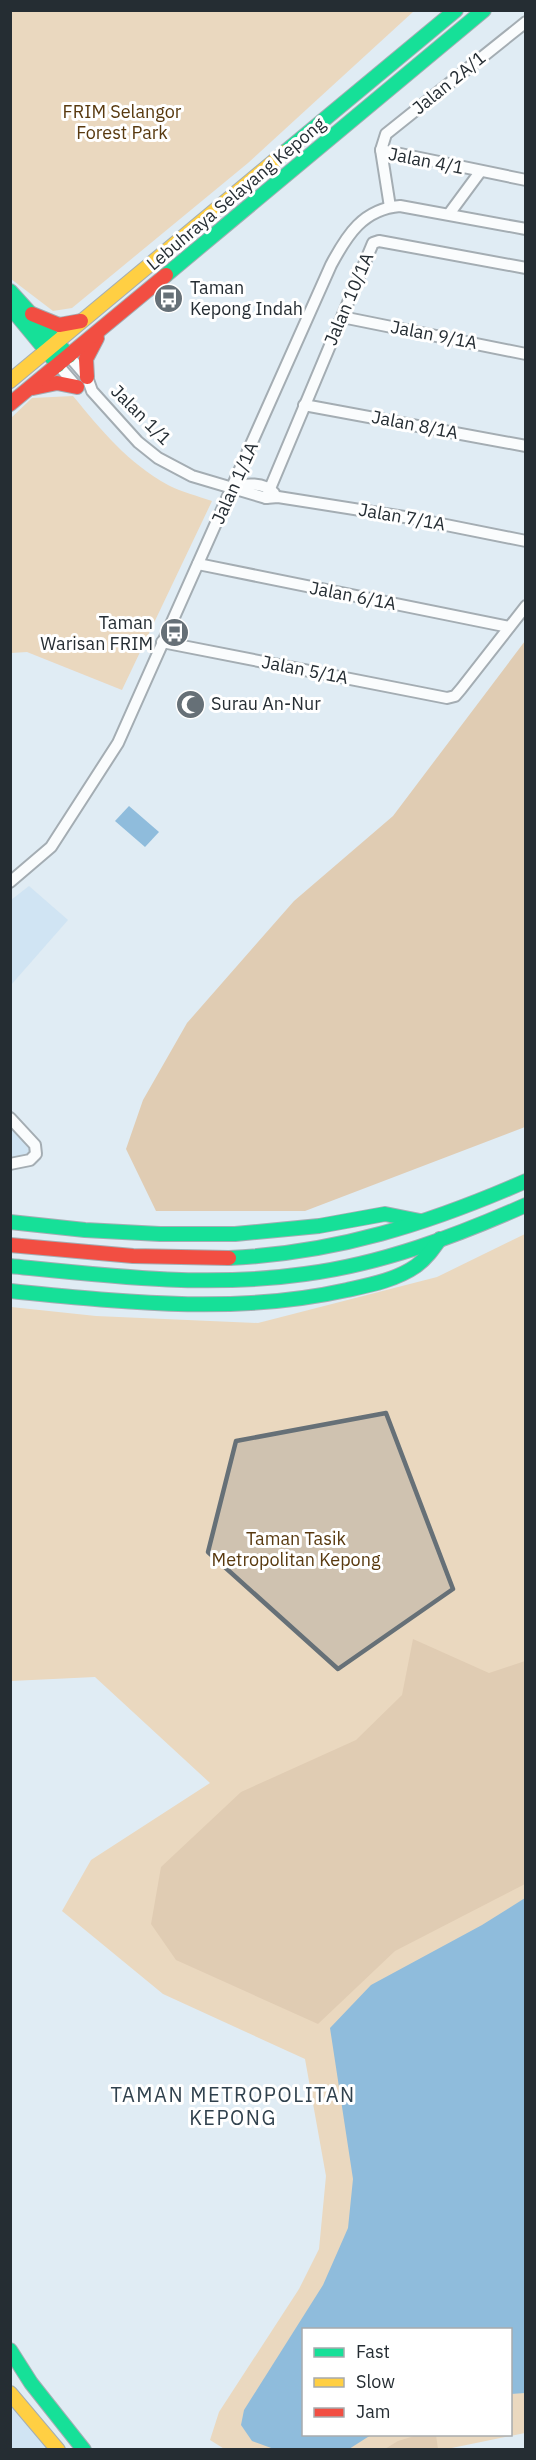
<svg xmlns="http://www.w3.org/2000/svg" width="536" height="2460" viewBox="0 0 536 2460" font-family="'IBM Plex Sans',sans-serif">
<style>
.built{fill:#d0e4f3}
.green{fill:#ead8bf;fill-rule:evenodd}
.forest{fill:#e0ccb3}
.water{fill:#8fbcdc}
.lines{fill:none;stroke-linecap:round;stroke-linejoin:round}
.street-casing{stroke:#a4adb3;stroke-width:14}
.fast-casing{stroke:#a4adb3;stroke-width:16}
.slow-casing{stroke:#a4adb3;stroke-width:16}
.jam-casing{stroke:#a4adb3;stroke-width:16}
.street{stroke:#fafcfd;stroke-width:10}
.fast{stroke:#16e098;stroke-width:14}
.slow{stroke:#ffcf43;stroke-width:14}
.jam{stroke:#f24e42;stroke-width:14}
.marked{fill:#667077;fill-opacity:0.2;stroke:#667077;stroke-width:4.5;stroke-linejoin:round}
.labels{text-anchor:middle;stroke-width:6;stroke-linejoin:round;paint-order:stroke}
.street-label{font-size:18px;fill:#252d33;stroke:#fff}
.park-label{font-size:18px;fill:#58390f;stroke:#fff}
.poi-label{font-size:18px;fill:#252d33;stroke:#fff;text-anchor:start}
.neighbourhood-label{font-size:20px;letter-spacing:1.5px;fill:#30414d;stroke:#fff}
</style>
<rect width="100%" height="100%" fill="#e0ecf4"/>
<g class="built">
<polygon points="29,886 68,920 11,985 11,900"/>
<polygon points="10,1123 31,1146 32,1151 29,1155 11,1159"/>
<polygon points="11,2403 50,2449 11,2449"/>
</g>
<g class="green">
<polygon points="11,10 414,10 414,11 248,163 72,308 53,311 11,279"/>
<path d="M73,396C101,430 128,463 168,485C181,492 198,496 212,501L122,690L27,652L11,653V418L32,398Z"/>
<path d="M525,1234V2433L442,2450H226L210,2440L219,2412L299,2289L319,2249L326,2176L305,2059L163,1994L62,1911L91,1860L210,1783L95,1677L11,1681V1307L96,1316L258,1323L437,1277ZM304,2330H510V2434H304Z"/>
</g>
<g class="forest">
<polygon points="525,641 525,1127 305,1211 156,1211 126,1149 143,1100 187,1023 294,901 393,816"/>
<polygon points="413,1639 489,1673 525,1661 525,1884 395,1951 318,2024 176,1960 151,1924 161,1867 241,1792 356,1740 402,1695"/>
<polygon points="421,2434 436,2435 438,2449 385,2449 398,2441"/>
</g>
<g class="water">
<polygon points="129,806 159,832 145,847 115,821"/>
<polygon points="525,1898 525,2393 511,2394 510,2330 304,2330 304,2434 371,2435 349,2449 274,2449 252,2441 241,2425 244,2410 323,2285 348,2228 353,2179 330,2028 371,1985 482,1925"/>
</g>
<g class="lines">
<defs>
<g id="street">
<polyline points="381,150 526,180"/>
<polyline points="390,207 381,150 386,134 526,22"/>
<polyline points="449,214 480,172"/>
<polyline points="342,317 526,354"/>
<polyline points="69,356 87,377 92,391 138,442 158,458 192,476 266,498 278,497 411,518 526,541"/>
<polyline points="58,365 77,387"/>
<polyline points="304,405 526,446"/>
<path d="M233,488C245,483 264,482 274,493"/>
<polyline points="266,498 373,243 379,241 526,268"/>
<polyline points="198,564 509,627"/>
<polyline points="162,642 447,698 455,696 461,689 526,606"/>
<path d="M10,882L51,847L118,743L331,265C347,235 363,209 400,206L526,229"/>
<polyline points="10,1118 35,1145 36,1154 30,1160 10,1164"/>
</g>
<g id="fast">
<polyline points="285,152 456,10"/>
<polyline points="166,275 484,10"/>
<polyline points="10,291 69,356"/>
<polyline points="10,307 58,365"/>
<polyline points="10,1222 85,1230 160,1234 235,1234 319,1226 385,1214 420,1221"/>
<path d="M229,1258C336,1253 428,1224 526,1181"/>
<path d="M10,1266C108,1276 207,1288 305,1274C382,1264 456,1236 526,1205"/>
<path d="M10,1291C123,1302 235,1315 347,1290C370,1285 396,1280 416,1266C426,1259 433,1249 440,1239"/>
<polyline points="10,2350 31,2383 84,2450"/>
</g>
<g id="slow">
<polyline points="10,381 285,152"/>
<polyline points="10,2393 58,2450"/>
</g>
<g id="jam">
<polyline points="32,314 59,325 81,321"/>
<polyline points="87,377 86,359 97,338"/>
<polyline points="33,388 57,383 77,387"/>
<polyline points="10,404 166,275"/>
<polyline points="10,1245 133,1256 229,1258"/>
</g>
</defs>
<use href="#street" class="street-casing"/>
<use href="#fast" class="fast-casing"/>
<use href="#slow" class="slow-casing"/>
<use href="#jam" class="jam-casing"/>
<use href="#street" class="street"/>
<use href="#fast" class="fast"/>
<use href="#slow" class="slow"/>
<use href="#jam" class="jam"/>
</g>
<path class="marked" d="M386,1413L453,1589L338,1669L208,1552L236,1441Z"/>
<defs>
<symbol id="bus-disc" viewBox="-11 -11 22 22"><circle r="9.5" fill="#667077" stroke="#fff"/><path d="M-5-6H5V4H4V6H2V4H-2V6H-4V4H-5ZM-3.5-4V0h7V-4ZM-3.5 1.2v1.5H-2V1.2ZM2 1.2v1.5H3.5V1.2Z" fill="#fff"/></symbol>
<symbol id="mosque-disc" viewBox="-11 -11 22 22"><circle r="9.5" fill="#667077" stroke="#fff"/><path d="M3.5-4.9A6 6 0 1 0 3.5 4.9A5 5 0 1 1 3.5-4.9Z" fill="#fff"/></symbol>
</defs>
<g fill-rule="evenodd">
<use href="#bus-disc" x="152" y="282" width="33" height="33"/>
<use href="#bus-disc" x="158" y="616" width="33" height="33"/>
<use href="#mosque-disc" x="174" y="688" width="33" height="33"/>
</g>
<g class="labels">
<g class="street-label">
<text transform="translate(449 83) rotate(-39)" y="6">Jalan 2A/1</text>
<text transform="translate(426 161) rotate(11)" y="6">Jalan 4/1</text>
<text transform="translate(236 194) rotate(-40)" y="6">Lebuhraya Selayang Kepong</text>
<text transform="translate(349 299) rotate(-67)" y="6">Jalan 10/1A</text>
<text transform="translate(434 335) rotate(11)" y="6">Jalan 9/1A</text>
<text transform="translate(141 415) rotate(45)" y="6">Jalan 1/1</text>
<text transform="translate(415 425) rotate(11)" y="6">Jalan 8/1A</text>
<text transform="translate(235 483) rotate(-66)" y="6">Jalan 1/1A</text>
<text transform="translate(402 517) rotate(10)" y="6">Jalan 7/1A</text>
<text transform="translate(353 596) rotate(11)" y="6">Jalan 6/1A</text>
<text transform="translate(305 670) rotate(11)" y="6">Jalan 5/1A</text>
</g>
<g class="park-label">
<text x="122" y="118">FRIM Selangor<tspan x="122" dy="21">Forest Park</tspan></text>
<text x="296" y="1545">Taman Tasik<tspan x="296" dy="21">Metropolitan Kepong</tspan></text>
</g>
<g class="poi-label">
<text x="190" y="294">Taman<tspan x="190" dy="21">Kepong Indah</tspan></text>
<text x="153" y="629" text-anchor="end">Taman<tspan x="153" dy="21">Warisan FRIM</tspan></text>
<text x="211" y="710">Surau An-Nur</text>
</g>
<g class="neighbourhood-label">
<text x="233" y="2102">TAMAN METROPOLITAN<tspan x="233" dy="23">KEPONG</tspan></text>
</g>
</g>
<rect width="536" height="2460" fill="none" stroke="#252d33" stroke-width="24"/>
<rect x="302" y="2328" width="210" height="108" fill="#ffffff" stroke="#a8abad" stroke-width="1.5"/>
<rect x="314" y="2348" width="30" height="9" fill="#16e098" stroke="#a8abad" stroke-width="1.5"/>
<text x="356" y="2358" font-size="18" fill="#252d33">Fast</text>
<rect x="314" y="2378" width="30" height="9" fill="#ffcf43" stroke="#a8abad" stroke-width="1.5"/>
<text x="356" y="2388" font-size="18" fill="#252d33">Slow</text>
<rect x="314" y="2408" width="30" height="9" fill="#f24e42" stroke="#a8abad" stroke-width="1.5"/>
<text x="356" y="2418" font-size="18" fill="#252d33">Jam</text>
</svg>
